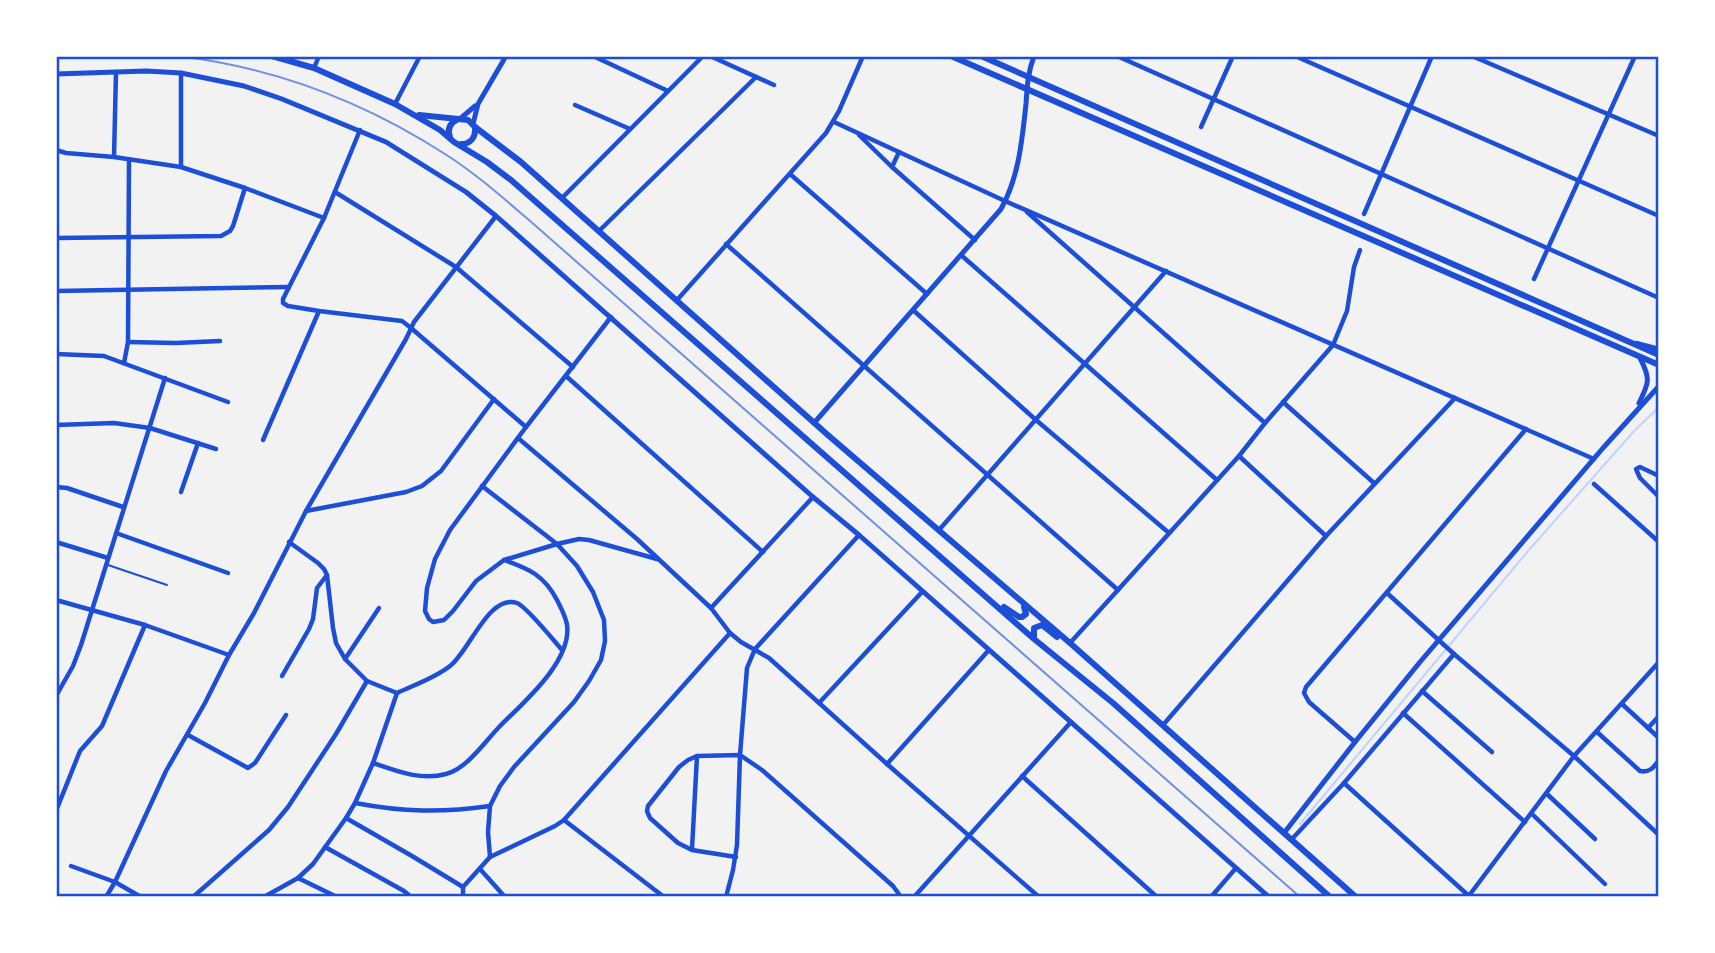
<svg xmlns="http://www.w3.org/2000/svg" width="1715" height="953" viewBox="0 0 1715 953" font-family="Poppins,sans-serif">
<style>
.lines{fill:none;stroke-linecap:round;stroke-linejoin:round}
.stream{stroke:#bfd3fe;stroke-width:2}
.service{stroke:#1d4ed8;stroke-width:2}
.minor{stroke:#1d4ed8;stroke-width:4.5}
.tertiary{stroke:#1d4ed8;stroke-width:5}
.secondary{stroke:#1d4ed8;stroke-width:5}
.primary{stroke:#1d4ed8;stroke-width:6}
.rail{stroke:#7290e2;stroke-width:2}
.neatline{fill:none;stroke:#1d4ed8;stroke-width:2.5}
</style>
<rect width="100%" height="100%" fill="#f2f2f2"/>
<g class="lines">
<polyline class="stream" points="1300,824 1528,551 1635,430 1659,407"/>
<polyline class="service" points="108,565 167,585"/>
<g class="minor">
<polyline points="593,56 668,91"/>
<polyline points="710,56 774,85"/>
<polyline points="1117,56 1659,298"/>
<polyline points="1295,56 1659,216"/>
<polyline points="1472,56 1659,136"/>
<polyline points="314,68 319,56"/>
<polyline points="395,104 420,56"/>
<polyline points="575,105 630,129"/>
<polyline points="834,122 1005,201 1594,459"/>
<polyline points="1201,127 1233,56"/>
<polyline points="360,130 324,218 283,299 283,303 288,306 319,311 402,321 411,328 526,427"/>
<polyline points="859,135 892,167 975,240"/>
<polyline points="56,150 66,153 114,157 181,167 245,188 324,218"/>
<polyline points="114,157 116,72"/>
<polyline points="181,167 181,73"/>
<polyline points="892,167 899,152"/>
<polyline points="790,174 927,294"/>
<polyline points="335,192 456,267 573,367"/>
<polyline points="562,198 703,56"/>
<polyline points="1027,212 1265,423"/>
<polyline points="1364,214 1432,56"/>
<polyline points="599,231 756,77"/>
<polyline points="56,238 221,236 230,231 233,226 245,188"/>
<polyline points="726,244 1118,590"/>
<polyline points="961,255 1217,480"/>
<polyline points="1534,279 1635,56"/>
<polyline points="56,291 289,287"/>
<polyline points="677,300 826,133 839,111 863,56"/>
<polyline points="913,310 1036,420 1169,533"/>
<polyline points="611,317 526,427 450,530 435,559 427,588 425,611 429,619 433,622 444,620 453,611 476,581 504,560 557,544 579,539 589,540 657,559"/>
<polyline points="128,342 176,343 220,341"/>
<polyline points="1636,343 1659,349"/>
<polyline points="56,354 104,356 228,402"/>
<polyline points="124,363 128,342 129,160"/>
<polyline points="566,376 763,552"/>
<polyline points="1283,402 1374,483"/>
<polyline points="56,425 114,423 150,428 216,449"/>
<polyline points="518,438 637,539 711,608 730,633 741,642 769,658 887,764 1039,897"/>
<polyline points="263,440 319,311"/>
<polyline points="1239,456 1326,536"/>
<polyline points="1659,476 1640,467 1636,469 1640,478 1659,497"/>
<polyline points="1594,484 1659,542"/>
<polyline points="482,486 557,544 577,566 593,592 604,620 605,641 601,660 589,681 574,702 514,767 500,786 490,806 488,832 490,857"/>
<polyline points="56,487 67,488 123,507"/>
<polyline points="181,492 198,443"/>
<polyline points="306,511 406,492 422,486 441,471 494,399"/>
<polyline points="939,530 1166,271"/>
<polyline points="116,533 228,573"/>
<polyline points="56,542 108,558"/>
<path d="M289,542L318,563L324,569L327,575L333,628L336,643L345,659L367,681L397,693C414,685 435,678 450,666C469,652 489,593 517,603C527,607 554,641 562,650"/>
<polyline points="1387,593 1454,654 1574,756 1659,835"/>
<polyline points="56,600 145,625 229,655"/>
<polyline points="711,608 813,497"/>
<polyline points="1070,643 1239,456 1265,423 1333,345 1347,311 1354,267 1360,250"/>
<polyline points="345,659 379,608"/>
<polyline points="282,676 309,629 313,619 317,588 327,575"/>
<polyline points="1422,691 1492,752"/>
<polyline points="56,696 73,666 81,645 165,378"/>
<polyline points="819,703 922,592"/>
<polyline points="1622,704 1659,738"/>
<polyline points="1403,713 1525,822"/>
<polyline points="1163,725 1326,536 1455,398"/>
<polyline points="1648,728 1659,716"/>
<path d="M1597,732L1640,771C1650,773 1654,767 1659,760"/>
<polyline points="188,735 248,768 255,763 286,715"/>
<polyline points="1355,742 1309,702 1304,693 1306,687 1526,429"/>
<path d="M373,763C396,771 421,781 446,774C467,769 486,740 501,725C524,702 572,661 567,625C566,617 561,608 557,600C544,575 529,569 504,560"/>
<polyline points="887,764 988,651"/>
<polyline points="1022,776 1157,897"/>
<polyline points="1344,783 1469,896"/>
<polyline points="1547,794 1595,839"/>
<path d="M355,803C403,812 441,813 490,806"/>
<polyline points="56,811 80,751 102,726 145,625"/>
<polyline points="1532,814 1605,884"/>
<polyline points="346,818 412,856 463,887"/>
<polyline points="564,820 664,897"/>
<polyline points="1292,839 1344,783 1454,654"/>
<polyline points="325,847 404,891 411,897"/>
<polyline points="692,849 697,756"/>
<polyline points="736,857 692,850 678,843 650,818 647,811 648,806 679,767 688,760 697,756 740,755 762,770 893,886 901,897"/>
<polyline points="71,866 115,882 141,897"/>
<polyline points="480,869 505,897"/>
<polyline points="298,878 337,897"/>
<polyline points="106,897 115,882 166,771 205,703 229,655 254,613 306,511 406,339 414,322 496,216"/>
<polyline points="193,897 269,830 288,807 336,734 367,681"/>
<polyline points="264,897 298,878 313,864 346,818 355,803 373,763 397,693"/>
<polyline points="463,897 463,887 490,857 555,826 564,820 730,633"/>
<polyline points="726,897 733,870 737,845 740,755 747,668 755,649 859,535"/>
<polyline points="914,897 1071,722"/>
<polyline points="1211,897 1236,868"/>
<polyline points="1468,897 1574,756 1659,662"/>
</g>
<g class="tertiary">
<polyline points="1656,56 1659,57"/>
<path d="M814,423L1001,209C1019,177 1022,140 1026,104C1027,87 1028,72 1034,56"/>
</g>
<g class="secondary">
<polyline points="56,74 146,71 181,73 244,86 282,99 386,142 466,192 496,216 813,497 859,535 1269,897"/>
<polyline points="461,118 475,106"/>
<polyline points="473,124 478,104 506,56"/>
<path d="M1639,403C1649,383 1651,379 1640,358"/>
<polyline points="1284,833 1355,742 1420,662 1603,448 1659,386"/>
</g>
<g class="primary">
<polyline points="272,56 314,68 395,104 440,130 454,142 487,162 511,180 1034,639 1113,703 1330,897"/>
<polyline points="951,56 1659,365"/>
<polyline points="981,56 1659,355"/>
<polyline points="419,115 468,120 475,127 521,162 829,436 1070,643 1356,897"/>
<path d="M450,137C447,129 450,123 458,119"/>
<path d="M461,144C471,144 476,137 475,127"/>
<polyline points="1004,607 1019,617 1022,617 1026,614 1024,607"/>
<polyline points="1034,637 1034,628 1042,625 1057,637"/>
</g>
<path class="rail" d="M177,56C273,67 364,102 445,154C475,173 502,197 529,220L1300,897"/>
</g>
<rect width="1715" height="953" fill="none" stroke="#ffffff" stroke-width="116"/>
<rect x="58" y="58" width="1599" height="837" class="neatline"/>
</svg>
